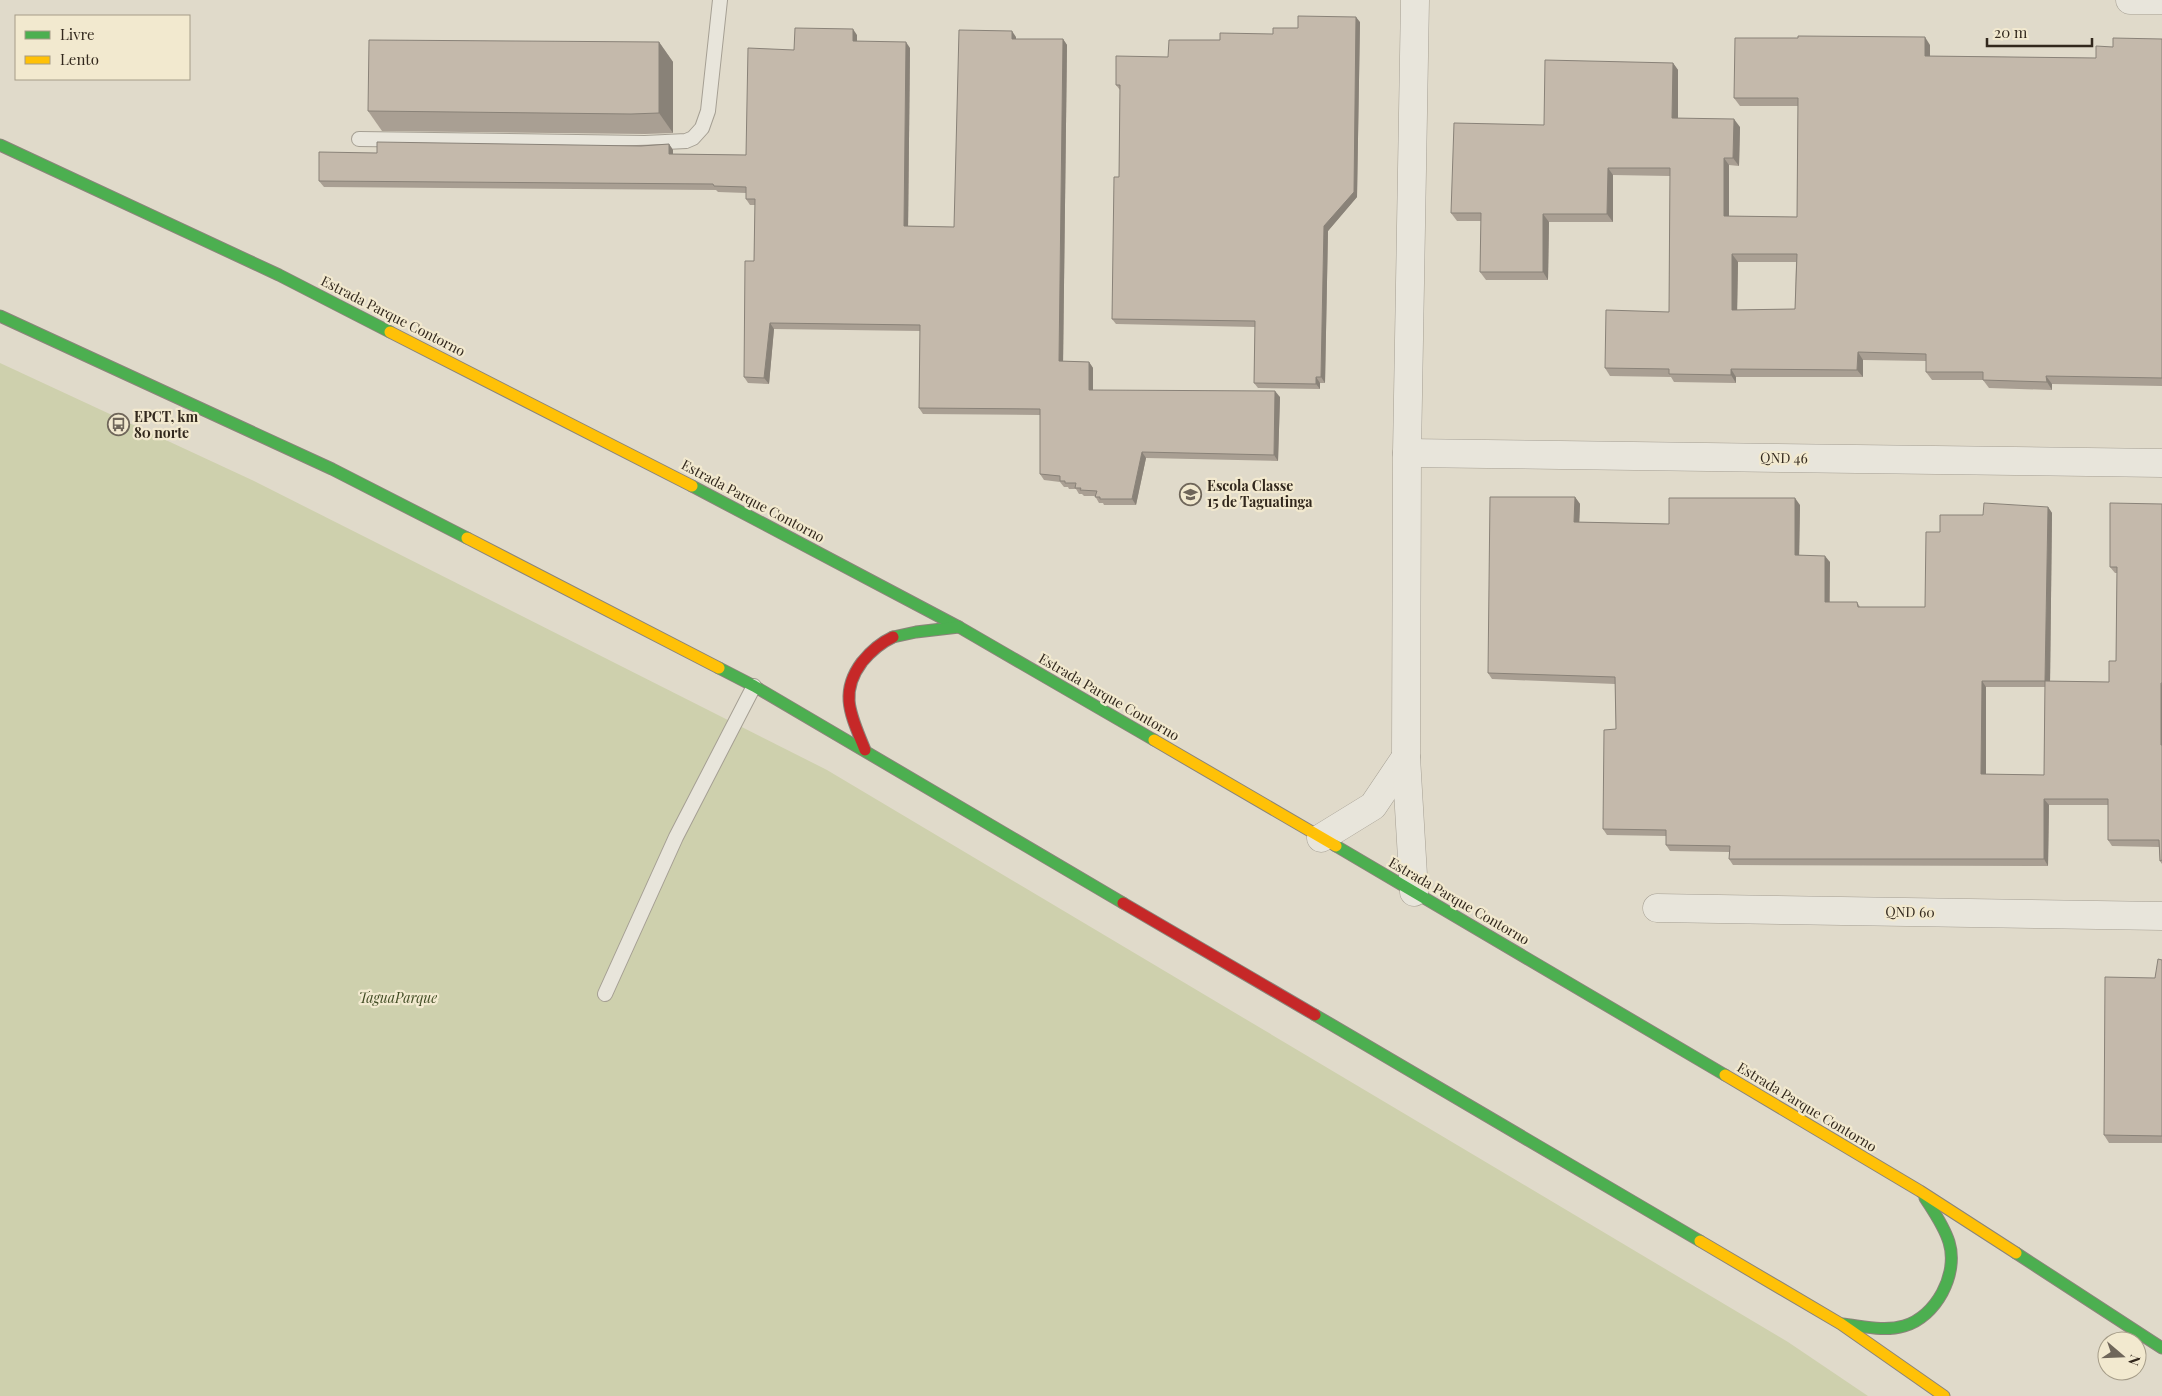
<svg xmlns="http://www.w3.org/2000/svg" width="2162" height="1396" viewBox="0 0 2162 1396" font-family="'Playfair Display',serif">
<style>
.park{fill:#ced0ad}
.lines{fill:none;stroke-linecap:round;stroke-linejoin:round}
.lane-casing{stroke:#a59f93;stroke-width:16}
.street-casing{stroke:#a59f93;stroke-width:29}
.fast-casing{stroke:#8a847a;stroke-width:13}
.slow-casing{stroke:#8a847a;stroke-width:13}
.jam-casing{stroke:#8a847a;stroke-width:13}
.lane{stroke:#e8e5db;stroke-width:14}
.street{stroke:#e8e5db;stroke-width:28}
.fast{stroke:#4caf50;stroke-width:11}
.slow{stroke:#ffc107;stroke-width:11}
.jam{stroke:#c62828;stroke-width:11}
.wall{fill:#a99f93;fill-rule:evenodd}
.shaded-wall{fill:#898278}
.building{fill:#c4b9ab;stroke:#898278;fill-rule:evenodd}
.labels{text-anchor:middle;stroke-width:4.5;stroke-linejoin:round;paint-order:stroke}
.street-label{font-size:14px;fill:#32281d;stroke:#f2e9cf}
.poi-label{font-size:14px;font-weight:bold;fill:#32281d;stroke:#f2e9cf;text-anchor:start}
.park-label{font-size:14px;font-style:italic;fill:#424d25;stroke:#f2e9cf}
</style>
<rect width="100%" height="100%" fill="#e0daca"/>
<polygon class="park" points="0,363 254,481 827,770 1788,1342 1868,1396 0,1396"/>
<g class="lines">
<defs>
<g id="lane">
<polyline points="359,139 645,143 686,141 693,138 702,128 708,111 720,0"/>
<polyline points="605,994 676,837 754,686"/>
</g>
<g id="street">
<polyline points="2130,0 2162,0"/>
<polyline points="1407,453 2162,463"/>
<polyline points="1321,838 1373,806 1406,757"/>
<polyline points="1414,892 1406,757 1407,453 1415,0"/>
<polyline points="1657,908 2162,916"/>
</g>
<g id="fast">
<polyline points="0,145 279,275 390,332"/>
<polyline points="0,316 332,469 467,538"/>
<polyline points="692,486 959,627 1154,740"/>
<polyline points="893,637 916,632 959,627"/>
<polyline points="719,668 754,686 1123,903"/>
<polyline points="1336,846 1725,1075"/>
<polyline points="1315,1015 1700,1241"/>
<polyline points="2016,1253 2162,1348"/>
<path d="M1842,1324C1862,1326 1884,1332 1904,1326C1936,1317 1959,1274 1949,1242C1944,1226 1934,1212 1925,1198"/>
</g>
<g id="slow">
<polyline points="390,332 692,486"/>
<polyline points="467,538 719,668"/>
<polyline points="1154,740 1336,846"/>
<polyline points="1725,1075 1920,1191 2016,1253"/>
<polyline points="1700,1241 1841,1324 1944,1396"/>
</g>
<g id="jam">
<path d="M865,750C852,717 838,694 862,662C871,651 880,643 893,637"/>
<polyline points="1123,903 1315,1015"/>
</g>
</defs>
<use href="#lane" class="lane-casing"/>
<use href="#street" class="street-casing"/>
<use href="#fast" class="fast-casing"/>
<use href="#slow" class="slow-casing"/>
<use href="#jam" class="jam-casing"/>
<use href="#lane" class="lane"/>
<use href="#street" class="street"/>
<use href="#fast" class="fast"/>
<use href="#slow" class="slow"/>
<use href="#jam" class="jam"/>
</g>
<g class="wall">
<polygon points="1360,22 1357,197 1328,231 1325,383 1320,383 1320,389 1258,388 1254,383 1255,327 1116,324 1112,319 1119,177 1120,90 1116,85 1168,57 1220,40 1273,34 1298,28"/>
<polygon points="857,35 857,41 910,48 908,226 954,227 1016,37 1016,39 1063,39 1067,45 1063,361 1089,362 1093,368 1093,390 1280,397 1278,461 1146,458 1136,505 1104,505 1103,503 1099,503 1095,496 1084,496 1082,494 1079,494 1076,489 1069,489 1068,487 1064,487 1060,482 1044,480 1040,474 1040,415 923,414 919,408 920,331 774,329 769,384 748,383 744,377 754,261 755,205 750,205 746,199 746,193 718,192 716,190 324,187 319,181 377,153 669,144 673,150 673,154 746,155 794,50"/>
<path d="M2162,39V386L2052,384V390L1989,388L1983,380H1932L1926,372V361L1863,360V377H1736V383L1674,382L1671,377L1610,376L1605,368L1669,312L1670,176L1613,175V222H1549L1548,280H1486L1480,272L1481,221H1457L1451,213L1544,125L1673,63L1678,70V118L1740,127L1739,166L1729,165V216L1797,217L1798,106H1740L1734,98L1930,45V56L2096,58L2113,47ZM1738,262H1796L1795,309L1737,310Z"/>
<polygon points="659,42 673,62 673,133 645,134 382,131 368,111"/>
<path d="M1575,497L1580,504L1579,522L1669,524L1800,505L1799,555L1830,562V602H1857L1860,607H1925L1940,532L1983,515L2048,507L2052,513L2050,681L2109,682L2116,661L2117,573H2115L2110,567L2162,504V864L2160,861L2159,847L2112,846L2108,840V805H2049L2048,866L1733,865L1729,859V852L1670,851L1666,845V836L1607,835L1603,829L1616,729L1615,684L1492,679L1488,673ZM1986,687H2045L2044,775L1986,774Z"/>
<polygon points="2162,960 2162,1143 2109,1143 2104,1135"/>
</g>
<g class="shaded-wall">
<polygon points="1356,17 1360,22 1357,197 1328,231 1325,383 1321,377 1324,226"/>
<polygon points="853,29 857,35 857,47 853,41"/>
<polygon points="1012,31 1016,37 1016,45 1012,39"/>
<polygon points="1925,37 1930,45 1930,64 1925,56"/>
<polygon points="1063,39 1067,45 1063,367 1059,361"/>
<polygon points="659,42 673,62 673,133 659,113"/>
<polygon points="906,42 910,48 908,232 904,226"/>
<polygon points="1673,63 1678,70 1678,126 1672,118"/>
<polygon points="1734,119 1740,127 1739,166 1733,158"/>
<polygon points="669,144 673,150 673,160 669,154"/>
<polygon points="1724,158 1729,165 1729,224 1724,216"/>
<polygon points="1608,168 1613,175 1613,222 1607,214"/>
<polygon points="1543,214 1549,222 1548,280 1543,272"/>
<polygon points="1732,254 1738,262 1737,318 1732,310"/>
<polygon points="770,323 774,329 769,384 764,378"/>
<polygon points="1858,352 1863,360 1863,377 1857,370"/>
<polygon points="1089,362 1093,368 1093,396 1089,390"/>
<polygon points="1731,369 1736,377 1736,383 1731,375"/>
<polygon points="2046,376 2052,384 2052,390 2047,382"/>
<polygon points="1316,377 1320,383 1320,389 1316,384"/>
<polygon points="1275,391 1280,397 1278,461 1274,455"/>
<polygon points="1142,452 1146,458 1136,505 1132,499"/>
<polygon points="1575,497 1580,504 1579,529 1574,522"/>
<polygon points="1795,498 1800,505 1799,562 1795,555"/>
<polygon points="2048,507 2052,513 2050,687 2045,681"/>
<polygon points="1825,556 1830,562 1829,608 1825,602"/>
<polygon points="1982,681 1986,687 1986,780 1981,774"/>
<polygon points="2161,683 2162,685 2162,747 2161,745"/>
<polygon points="2044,799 2049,805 2048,866 2044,859"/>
</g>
<g class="building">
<polygon points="1298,16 1356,17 1354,192 1324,226 1321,377 1316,377 1316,384 1254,383 1255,321 1112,319 1114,177 1119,177 1120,85 1116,85 1116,56 1168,57 1169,40 1220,40 1220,33 1273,34 1273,28 1298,28"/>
<polygon points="795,28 853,29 853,41 906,42 904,226 954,227 959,30 1012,31 1012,39 1063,39 1059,361 1089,362 1089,390 1275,391 1274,455 1142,452 1132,499 1100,499 1100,497 1095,497 1097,491 1080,490 1081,488 1075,488 1076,483 1065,483 1065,481 1060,481 1060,476 1040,474 1040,409 919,408 920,325 770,323 764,378 744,377 745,261 754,261 755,199 746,199 746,187 714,186 713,184 319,181 319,152 377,153 377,142 641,146 669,144 669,154 746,155 748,48 794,50"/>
<path d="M1798,36L1925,37V56L2096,58V46L2113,47V38L2162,39V378L2046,376L2047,382L1983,380V372H1926V354L1858,352L1857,370L1731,369V375L1669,374V369L1605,368L1606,310L1669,312L1670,168H1608L1607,214H1543V272H1480L1481,213H1451L1454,123L1544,125L1545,60L1673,63L1672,118L1734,119L1733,158H1724V216L1797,217L1798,98H1734L1735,38H1798ZM1732,254H1797L1795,309L1732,310Z"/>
<polygon points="369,40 659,42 659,113 631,114 368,111"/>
<polygon points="1490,497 1575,497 1574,522 1669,524 1669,498 1795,498 1795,555 1825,556 1825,602 1857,602 1858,607 1925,607 1926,532 1940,532 1940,515 1983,515 1984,503 2048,507 2045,681 1982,681 1981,774 2044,775 2045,681 2109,682 2109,661 2116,661 2117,567 2110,567 2110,503 2162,504 2162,683 2161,683 2161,745 2162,745 2162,860 2160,861 2159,840 2108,840 2108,799 2044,799 2044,859 1729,859 1730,846 1666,845 1666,830 1603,829 1604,730 1616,729 1615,677 1488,673"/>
<polygon points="2158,959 2162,960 2162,1136 2104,1135 2105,977 2155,978"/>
</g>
<defs>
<symbol id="bus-ring" viewBox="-11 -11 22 22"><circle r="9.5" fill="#f2e9cf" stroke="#6f665a" stroke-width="1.5"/><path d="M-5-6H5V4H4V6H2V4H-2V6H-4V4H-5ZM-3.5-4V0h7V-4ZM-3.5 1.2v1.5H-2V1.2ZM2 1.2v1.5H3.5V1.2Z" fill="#6f665a"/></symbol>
<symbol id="school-ring" viewBox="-11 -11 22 22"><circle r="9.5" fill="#f2e9cf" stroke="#6f665a" stroke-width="1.5"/><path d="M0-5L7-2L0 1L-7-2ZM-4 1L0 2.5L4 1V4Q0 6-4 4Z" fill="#6f665a"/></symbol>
</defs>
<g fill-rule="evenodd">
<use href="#bus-ring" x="106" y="412" width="25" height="25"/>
<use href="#school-ring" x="1178" y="482" width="25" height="25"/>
</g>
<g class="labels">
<g class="street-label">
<text transform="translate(393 316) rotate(27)" y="5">Estrada Parque Contorno</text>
<text transform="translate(1784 458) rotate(1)" y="5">QND 46</text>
<text transform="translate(753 501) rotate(28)" y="5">Estrada Parque Contorno</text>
<text transform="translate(1109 697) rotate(30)" y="5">Estrada Parque Contorno</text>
<text transform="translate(1459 901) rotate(30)" y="5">Estrada Parque Contorno</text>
<text transform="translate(1910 912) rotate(1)" y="5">QND 60</text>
<text transform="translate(1807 1107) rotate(31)" y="5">Estrada Parque Contorno</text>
</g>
<g class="poi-label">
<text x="134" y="422">EPCT, km<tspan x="134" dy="16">80 norte</tspan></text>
<text x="1207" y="491">Escola Classe<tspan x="1207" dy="16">15 de Taguatinga</tspan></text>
</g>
<g class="park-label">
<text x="398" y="1003">TaguaParque</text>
</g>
</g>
<rect x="15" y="15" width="175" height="65" fill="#f2e9cf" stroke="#a59c88"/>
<rect x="25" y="31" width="25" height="8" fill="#4caf50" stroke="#a59c88"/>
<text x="60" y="40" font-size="15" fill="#32281d">Livre</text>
<rect x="25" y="56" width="25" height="8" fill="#ffc107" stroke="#a59c88"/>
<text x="60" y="65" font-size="15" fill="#32281d">Lento</text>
<g transform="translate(2122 1356) rotate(109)"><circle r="24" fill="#f2e9cf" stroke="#a59c88"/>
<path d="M0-4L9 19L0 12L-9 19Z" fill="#6f665a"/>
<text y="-8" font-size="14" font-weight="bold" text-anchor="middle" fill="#32281d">N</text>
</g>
<path d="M1987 38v8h105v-8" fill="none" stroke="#32281d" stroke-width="2.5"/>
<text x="1994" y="38" font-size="15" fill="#32281d" stroke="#f2e9cf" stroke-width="4" paint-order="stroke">20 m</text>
</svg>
